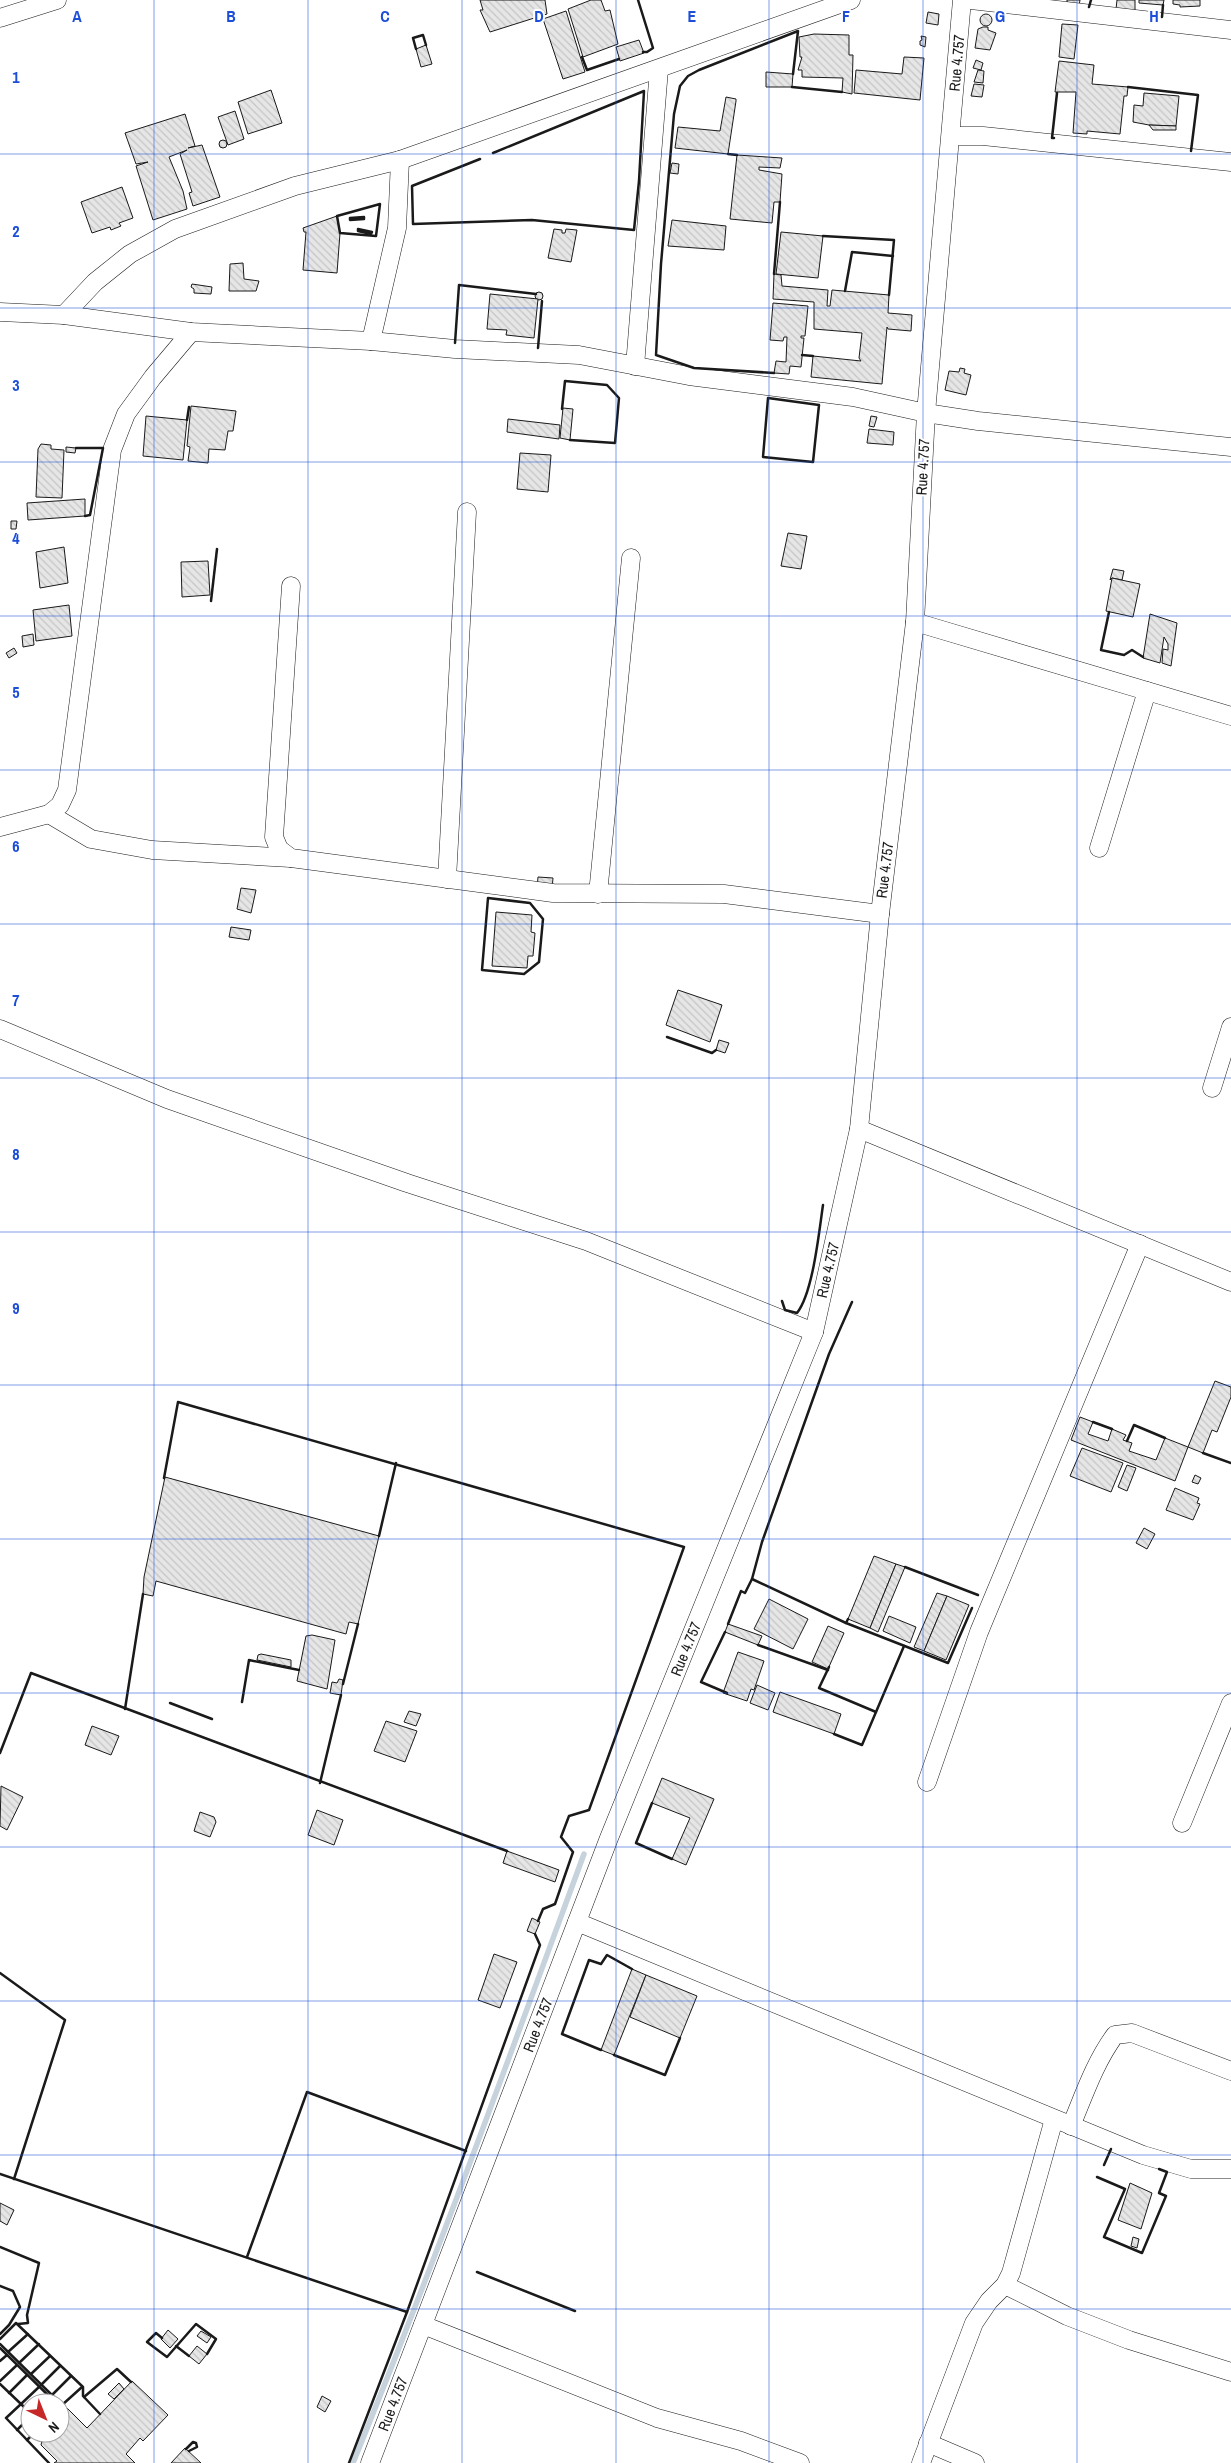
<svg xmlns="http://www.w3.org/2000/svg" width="1231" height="2463" viewBox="0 0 1231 2463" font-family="'Archivo Narrow',sans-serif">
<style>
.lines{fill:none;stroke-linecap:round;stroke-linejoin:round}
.stream{stroke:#c6d2dc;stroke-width:5.5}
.building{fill:url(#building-back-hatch);stroke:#1a1a1a}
.minor-casing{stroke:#1a1a1a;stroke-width:19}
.minor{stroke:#fff;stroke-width:18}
.wall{stroke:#1a1a1a;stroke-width:2.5}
.grid{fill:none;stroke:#1d4ed8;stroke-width:1;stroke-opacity:0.55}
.labels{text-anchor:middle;stroke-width:4;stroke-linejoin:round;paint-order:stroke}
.street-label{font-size:15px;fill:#1a1a1a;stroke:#fff}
.grid-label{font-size:16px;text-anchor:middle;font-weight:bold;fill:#1d4ed8;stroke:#fff;stroke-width:4;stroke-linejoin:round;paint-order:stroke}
</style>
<defs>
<pattern id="building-back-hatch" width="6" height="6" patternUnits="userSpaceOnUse" patternTransform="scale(1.25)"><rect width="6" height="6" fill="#e6e6e6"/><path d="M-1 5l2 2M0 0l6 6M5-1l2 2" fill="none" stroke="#c5c5c5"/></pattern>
</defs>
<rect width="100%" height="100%" fill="#fff"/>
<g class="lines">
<path class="stream" d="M353,2463C435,2262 509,2058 584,1854"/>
</g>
<g class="building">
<polygon points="480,0 545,0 547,14 490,32 480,10 483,10"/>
<polygon points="591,0 601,0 605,11 610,10 618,44 583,57 568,9"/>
<polygon points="1067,0 1080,0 1079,6 1067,4"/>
<polygon points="1117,0 1135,0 1135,11 1116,9"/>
<polygon points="1139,0 1164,0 1163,5 1139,3"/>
<polygon points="1173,0 1200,0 1200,6 1180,7 1180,5 1173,4"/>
<polygon points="566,11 585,72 563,79 543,19"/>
<polygon points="928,12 939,14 938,25 926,23"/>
<circle cx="986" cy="20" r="6"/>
<polygon points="1062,24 1078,25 1074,59 1059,57"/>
<polygon points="983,27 988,27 988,30 996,33 990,50 975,48 978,29"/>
<polygon points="814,34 849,35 849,55 853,55 852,94 842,92 843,78 802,77 802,70 798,70 802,57 800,57 799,37"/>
<polygon points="921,36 926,37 925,47 920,45 920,41 922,40"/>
<polygon points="639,40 644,53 620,61 616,47"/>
<polygon points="426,45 432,64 421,67 416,49"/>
<polygon points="904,57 924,58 920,100 854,93 856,70 902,74"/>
<polygon points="976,60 983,63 981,70 973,68"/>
<polygon points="1059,61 1094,65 1092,84 1128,87 1127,96 1124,96 1120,134 1087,131 1087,134 1073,133 1076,92 1055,92"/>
<polygon points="978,70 984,71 983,83 974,82"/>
<polygon points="766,72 793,74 792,87 766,87"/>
<polygon points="974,84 984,85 982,97 971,96"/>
<polygon points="271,90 282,123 248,134 238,102"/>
<polygon points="1144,93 1179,96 1176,126 1149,125 1133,122 1134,105 1143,106"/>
<polygon points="726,97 736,99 736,101 728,154 675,148 678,127 720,131"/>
<polygon points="235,111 244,139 228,145 218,117"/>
<polygon points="185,114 195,146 188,148 202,145 220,197 193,206 189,193 192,192 180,154 187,150 169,157 183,191 187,209 153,220 136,166 148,162 136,164 125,133"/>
<polygon points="1149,125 1176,126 1176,130 1153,130"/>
<circle cx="223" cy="144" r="4"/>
<polygon points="737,155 782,158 780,168 759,167 759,170 782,174 780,202 774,202 772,223 730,219"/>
<polygon points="672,163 679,164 678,174 670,173"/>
<polygon points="122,187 133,218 119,223 121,226 111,230 110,227 92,233 81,202"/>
<polygon points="337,216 340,233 337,273 303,270 306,232 304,232 303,228"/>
<polygon points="672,220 726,226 724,250 668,246"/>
<polygon points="554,229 562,230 562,233 565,233 566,229 577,230 571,262 548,258"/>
<polygon points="781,232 823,236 818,278 776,274"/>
<polygon points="243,263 244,279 259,281 256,291 229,291 230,264"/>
<polygon points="774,274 781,275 782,286 828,290 827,306 830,306 832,290 889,295 888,313 912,315 911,331 888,329 887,327 882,384 811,377 813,356 861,361 859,358 862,333 814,329 814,302 773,299"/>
<polygon points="192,284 212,287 211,294 194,293 194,289 191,287"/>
<circle cx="539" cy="296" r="4"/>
<polygon points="490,294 538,299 534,338 506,335 507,330 487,329"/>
<polygon points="773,303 808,306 805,336 801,336 801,338 804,338 801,367 790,366 789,374 774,373 776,361 786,362 787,337 784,337 783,341 770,340"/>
<polygon points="960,368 965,369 964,373 971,375 966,395 945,390 949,371 959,372"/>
<polygon points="191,406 236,411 233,431 228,431 225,450 209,449 208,463 188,461 190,447 187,446"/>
<polygon points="563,408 573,409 570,440 560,438"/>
<polygon points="146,416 187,420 183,460 143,456"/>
<polygon points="871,416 877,417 874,427 869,426"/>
<polygon points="508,419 560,425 559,439 507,432"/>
<polygon points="869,429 894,432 893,445 867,443"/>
<polygon points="41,444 51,445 51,449 64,450 62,498 36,497 38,449"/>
<polygon points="66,447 76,448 75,453 66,452"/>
<polygon points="520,453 551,455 548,492 517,489"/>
<polygon points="85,499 85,516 28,520 27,503"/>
<polygon points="11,521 17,521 16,529 11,529"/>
<polygon points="788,533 807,536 801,569 781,566"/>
<polygon points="64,547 68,583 40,588 36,552"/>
<polygon points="208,561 210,595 182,597 181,562"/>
<polygon points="1113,569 1124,571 1122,580 1112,578 1110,580"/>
<polygon points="1112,578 1140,584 1133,617 1106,611"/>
<polygon points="69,605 72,636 36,641 33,610"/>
<polygon points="1150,614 1177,623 1171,666 1162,663 1163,649 1168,650 1168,644 1164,637 1160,663 1143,658"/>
<polygon points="33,634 34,645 23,647 22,636"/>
<polygon points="14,648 17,653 9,658 6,653"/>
<polygon points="538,877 553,878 552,889 537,889"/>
<polygon points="241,888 256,890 251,913 237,909"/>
<polygon points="496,912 532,915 531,932 535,933 533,956 528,956 527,968 492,966"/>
<polygon points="231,927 251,930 249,940 229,937"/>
<polygon points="678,990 722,1005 710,1042 666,1025"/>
<polygon points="719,1040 729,1043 725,1053 716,1050"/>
<polygon points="1215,1381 1231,1387 1231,1397 1217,1432 1212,1430 1203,1453 1188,1447"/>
<polygon points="1080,1417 1093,1422 1088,1434 1108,1441 1112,1429 1126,1435 1123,1440 1132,1443 1129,1451 1156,1460 1165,1438 1188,1447 1175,1481 1071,1440"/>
<polygon points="1082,1448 1123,1463 1111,1492 1070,1476"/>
<polygon points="1127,1465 1136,1468 1127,1491 1118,1487"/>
<polygon points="1195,1475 1201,1478 1198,1484 1192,1482"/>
<polygon points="165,1477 379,1536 358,1624 349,1622 346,1634 156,1581 153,1596 143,1594 144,1577"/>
<polygon points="1175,1488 1199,1498 1197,1503 1200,1504 1193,1520 1166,1510"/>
<polygon points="1144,1528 1155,1534 1147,1549 1136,1543"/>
<polygon points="874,1556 896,1564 870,1628 848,1619"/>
<polygon points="896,1564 905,1567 878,1632 870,1628"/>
<polygon points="937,1593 947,1596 924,1651 914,1647"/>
<polygon points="947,1596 969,1605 946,1660 924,1651"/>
<polygon points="769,1599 808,1619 793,1649 754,1629"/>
<polygon points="889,1616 916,1627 910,1643 883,1631"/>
<polygon points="728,1624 762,1636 758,1645 725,1632"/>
<polygon points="828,1626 844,1633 828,1669 812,1662"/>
<polygon points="312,1635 335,1640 327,1689 297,1681 306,1636"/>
<polygon points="738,1652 764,1661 754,1690 751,1689 747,1701 723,1693"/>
<polygon points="261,1654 291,1660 291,1667 257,1660 258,1655"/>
<polygon points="339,1679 343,1680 341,1695 330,1693 332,1682 337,1683"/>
<polygon points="757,1685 775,1693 768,1710 750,1703"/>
<polygon points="780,1692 841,1714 834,1734 773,1712"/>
<polygon points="409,1711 421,1714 416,1726 404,1722"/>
<polygon points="386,1721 417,1731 405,1762 374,1751"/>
<polygon points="92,1726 119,1736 111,1755 85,1745"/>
<polygon points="662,1778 714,1799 686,1865 672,1859 690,1818 652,1803"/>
<polygon points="1,1786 23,1797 7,1830 0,1826"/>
<polygon points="317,1810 343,1820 334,1845 308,1835"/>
<polygon points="200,1812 214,1817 216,1822 210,1837 194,1831"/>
<polygon points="507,1851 559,1870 555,1882 503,1863"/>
<polygon points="532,1918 540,1922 535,1934 527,1931"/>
<polygon points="494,1954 517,1962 500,2008 478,2000"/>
<polygon points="632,1969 646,1975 614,2055 601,2050"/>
<polygon points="646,1975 697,1996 680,2038 630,2017"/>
<polygon points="1130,2183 1152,2193 1141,2229 1118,2220"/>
<polygon points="0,2203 14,2210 7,2225 0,2221"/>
<polygon points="1133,2237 1139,2239 1137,2248 1131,2246"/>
<polygon points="168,2330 178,2339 170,2348 161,2339"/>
<polygon points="201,2331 211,2337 207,2343 197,2336"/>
<polygon points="197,2346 207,2354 199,2364 189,2356"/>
<polygon points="132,2381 168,2415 143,2441 140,2438 126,2454 135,2463 54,2463 57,2461 41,2445 44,2433 60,2433 60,2415 67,2408 87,2428"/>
<polygon points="119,2383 124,2389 114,2399 108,2394"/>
<polygon points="322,2396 331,2401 325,2412 317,2407"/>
<polygon points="185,2448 201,2463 171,2463"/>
</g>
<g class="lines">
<defs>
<g id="minor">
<polyline points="971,0 1231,30"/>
<polyline points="0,18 57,0"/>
<polyline points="951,136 983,136 1231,162"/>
<polyline points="0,312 64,315 191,332 371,341 455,349 579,355 689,376 853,397 926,413 978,421 1231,447"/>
<polyline points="64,315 95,282 130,254 175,229 295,186 400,160 851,0"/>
<polyline points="371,341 397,228 400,160"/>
<polyline points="635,366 659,69"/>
<polyline points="291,586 274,837 279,849 291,858 553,893 724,894 880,914"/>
<polyline points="915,622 1231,716"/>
<polyline points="49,814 91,839 152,850 291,858"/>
<polyline points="0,827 49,814 60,805 67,790 112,450 126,414 153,377 191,332"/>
<polyline points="1099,848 1147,691"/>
<polyline points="447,879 467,512"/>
<polyline points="598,894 631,558"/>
<polyline points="0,1029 167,1099 407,1183 586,1241 814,1332"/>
<polyline points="1212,1088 1231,1027"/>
<polyline points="859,1129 1231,1282"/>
<polyline points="927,1782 979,1632 1140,1244"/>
<polyline points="1182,1823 1231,1703"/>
<polyline points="577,1922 1143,2155 1191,2169 1231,2169"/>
<path d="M1071,2126C1084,2095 1095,2062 1115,2035L1132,2033L1231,2071"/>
<polyline points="1005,2285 1067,2316 1129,2340 1231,2372"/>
<polyline points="423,2325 657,2418 741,2441 800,2463"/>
<polyline points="928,2443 975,2463"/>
<polyline points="370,2463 609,1838 814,1332 859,1129 880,914 915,622 926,413 962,0"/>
<polyline points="921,2463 974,2323 989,2301 1005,2285 1011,2273 1054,2119"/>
</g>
</defs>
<use href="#minor" class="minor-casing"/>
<use href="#minor" class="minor"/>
<g class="wall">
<polyline points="638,0 653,48 647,52 643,52"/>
<polyline points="1089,7 1091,0"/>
<polyline points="1162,17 1163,5"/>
<polyline points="416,49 413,38 423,35 426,45"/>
<polyline points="582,57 587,70 619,59"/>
<polyline points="792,87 842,92"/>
<polyline points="1128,87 1198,95 1191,151"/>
<polyline points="1054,138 1052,138 1057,93"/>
<polyline points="728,154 737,155"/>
<polyline points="480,159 412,186 413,224 532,220 634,230 639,181 644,91 493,153"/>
<polygon points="380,204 376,236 340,233 337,216"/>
<polygon points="364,217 364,219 350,220 350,218"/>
<polygon points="358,229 372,232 371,234 358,231"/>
<polyline points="823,236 894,240 889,295"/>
<polyline points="774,274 780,202"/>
<polyline points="845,291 852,252 893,256"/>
<polyline points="455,343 459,285 536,294"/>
<polyline points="538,348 542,301"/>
<polyline points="802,355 813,356"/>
<polyline points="774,373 694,368 656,355 661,264 674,114 680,86 688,76 699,70 798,31 793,74"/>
<polygon points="768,398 819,405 813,462 763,457"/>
<polyline points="562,409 565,381 607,385 619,398 615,443 570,440"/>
<polyline points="187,420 189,407"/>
<polyline points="76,448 103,448 90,515 85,516"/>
<polyline points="211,601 217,549"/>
<polyline points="1109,612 1101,650 1124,655 1132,650 1143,657"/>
<polygon points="488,898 530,903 543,919 539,962 524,974 482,970"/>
<polyline points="667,1037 712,1053 716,1050"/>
<path d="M782,1301L785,1310L797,1313C813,1293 819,1232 823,1205"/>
<polyline points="1093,1422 1112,1429"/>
<polyline points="1127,1441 1134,1425 1165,1438"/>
<polyline points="1203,1453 1231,1463"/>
<polyline points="164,1478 178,1402 684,1547 589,1810 569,1816 561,1837 573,1852 555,1904 543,1909 538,1921"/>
<polyline points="379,1536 396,1463"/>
<polyline points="905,1567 978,1595"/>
<polyline points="848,1619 846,1623 948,1663 972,1608"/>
<polyline points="846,1623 752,1579 762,1542 829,1354 852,1302"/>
<polyline points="728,1624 741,1591 745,1593 752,1579"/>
<polyline points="725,1632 701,1682 727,1693"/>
<polyline points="758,1645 828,1670"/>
<polyline points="829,1667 819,1688 876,1712"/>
<polyline points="343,1684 358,1624"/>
<polyline points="242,1702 249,1660 299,1670"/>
<polyline points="170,1703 212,1719"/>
<polyline points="125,1709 143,1594"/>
<polyline points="834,1734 862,1745 904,1646"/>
<polyline points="0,1753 31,1673 507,1851"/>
<polyline points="320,1783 341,1695"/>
<polyline points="652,1803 636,1843 672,1859"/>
<polyline points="0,1973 65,2020 14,2179"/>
<polyline points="601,2050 562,2034 589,1960 601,1964 607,1955 632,1969"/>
<polyline points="614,2055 665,2075 680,2038"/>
<polyline points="1104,2165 1111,2149"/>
<polyline points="0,2174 407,2312"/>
<polyline points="1097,2177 1125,2189 1104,2237 1142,2253 1166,2196 1159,2193 1167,2172 1159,2169"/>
<polyline points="0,2247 39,2263 27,2315 28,2323 18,2324"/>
<polyline points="247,2257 307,2092 466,2151"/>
<polyline points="477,2272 575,2311"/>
<polyline points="0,2286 13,2291 20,2307 9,2325 0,2334"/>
<polyline points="162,2338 156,2333 147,2342 167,2357 196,2324 216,2339 207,2354"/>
<polyline points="0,2339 16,2323 83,2387 83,2396 100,2414"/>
<polyline points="0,2344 60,2403"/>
<polyline points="176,2346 189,2356"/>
<polyline points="0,2348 56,2403"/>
<polyline points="8,2352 28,2334"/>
<polyline points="0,2361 7,2355"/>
<polyline points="19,2363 39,2344"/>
<polyline points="31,2374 50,2356"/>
<polyline points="0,2381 17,2365"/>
<polyline points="0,2384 21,2404 6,2418 49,2463"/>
<polyline points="41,2385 60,2366"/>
<polyline points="9,2393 27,2375"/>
<polyline points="52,2395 71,2376"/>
<polyline points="84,2397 117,2369 131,2382"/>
<polyline points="45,2403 50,2397"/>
<polyline points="60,2403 62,2405 82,2387"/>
<polyline points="60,2407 64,2411"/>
<polyline points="30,2413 21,2404 39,2387"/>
<polyline points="17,2430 30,2417"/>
<polyline points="27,2440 34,2433"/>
<polyline points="186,2449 193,2442 196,2443 197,2447 189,2451"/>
<polyline points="349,2463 407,2312 540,1945 535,1934"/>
</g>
</g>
<path class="grid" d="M154,0V2463M308,0V2463M462,0V2463M616,0V2463M769,0V2463M923,0V2463M1077,0V2463M0,154H1231M0,308H1231M0,462H1231M0,616H1231M0,770H1231M0,924H1231M0,1078H1231M0,1232H1231M0,1385H1231M0,1539H1231M0,1693H1231M0,1847H1231M0,2001H1231M0,2155H1231M0,2309H1231"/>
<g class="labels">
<g class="street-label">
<text transform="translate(957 63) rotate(-85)" y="5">Rue 4.757</text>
<text transform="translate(923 467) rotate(-87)" y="5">Rue 4.757</text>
<text transform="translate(885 870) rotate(-83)" y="5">Rue 4.757</text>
<text transform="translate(828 1270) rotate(-77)" y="5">Rue 4.757</text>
<text transform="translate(686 1649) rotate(-68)" y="5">Rue 4.757</text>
<text transform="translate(538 2025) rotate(-69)" y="5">Rue 4.757</text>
<text transform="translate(393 2404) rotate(-69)" y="5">Rue 4.757</text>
</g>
</g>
<g class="grid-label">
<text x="77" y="22">A</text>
<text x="231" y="22">B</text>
<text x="385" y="22">C</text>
<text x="539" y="22">D</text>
<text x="692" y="22">E</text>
<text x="846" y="22">F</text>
<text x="1000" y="22">G</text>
<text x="1154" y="22">H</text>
<text x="16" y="83">1</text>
<text x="16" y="237">2</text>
<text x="16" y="391">3</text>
<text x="16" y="544">4</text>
<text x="16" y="698">5</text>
<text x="16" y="852">6</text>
<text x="16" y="1006">7</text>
<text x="16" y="1160">8</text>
<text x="16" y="1314">9</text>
</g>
<g transform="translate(45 2418) rotate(137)"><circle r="24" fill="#ffffff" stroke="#a3a3a3"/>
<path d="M0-4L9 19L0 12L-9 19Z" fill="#c62828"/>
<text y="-8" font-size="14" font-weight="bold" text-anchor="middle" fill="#1a1a1a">N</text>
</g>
</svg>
